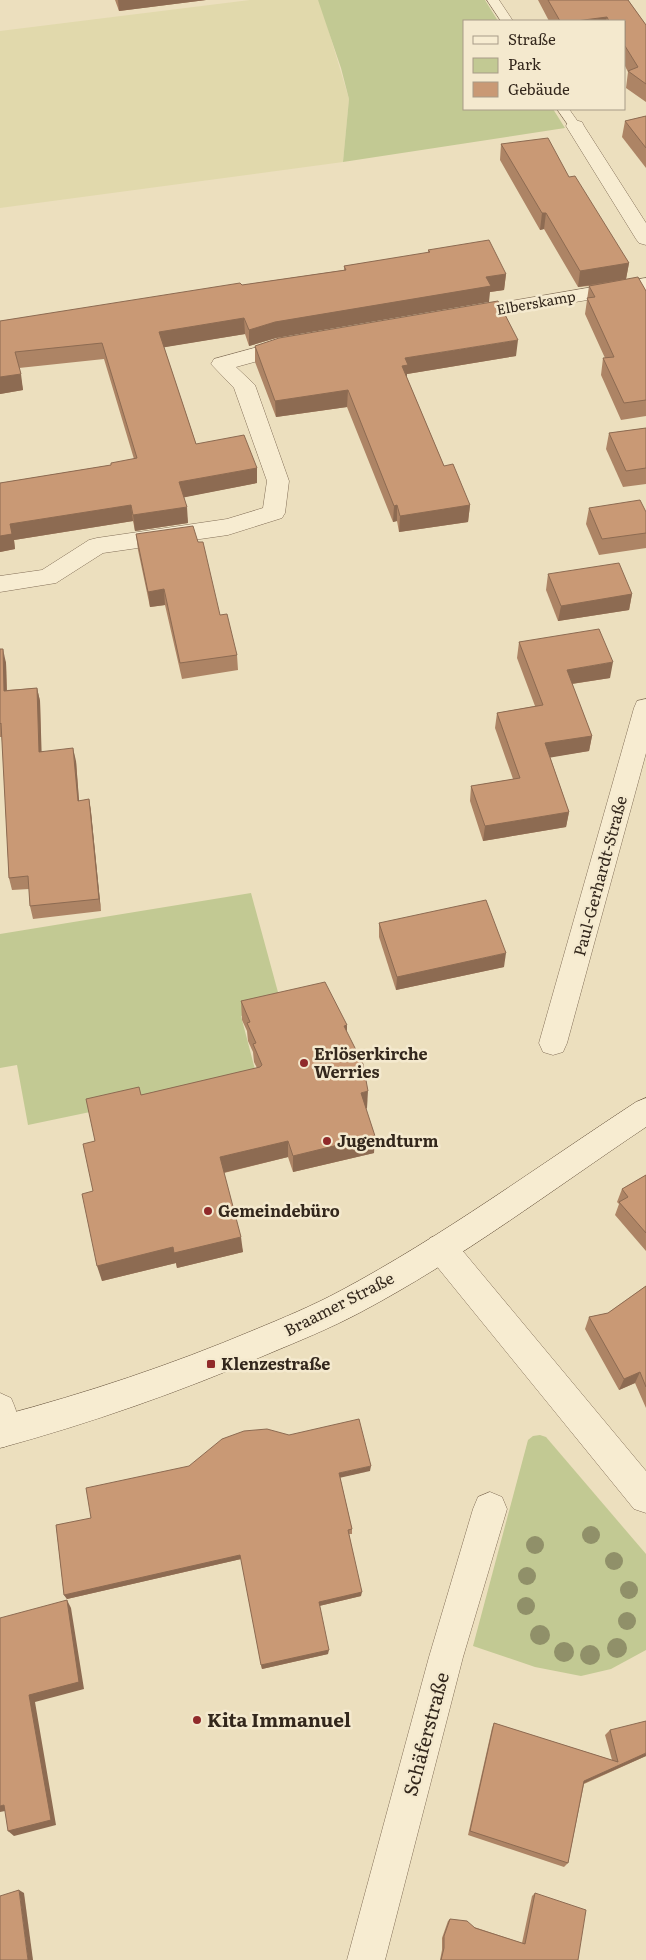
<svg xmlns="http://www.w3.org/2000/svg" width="646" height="1960" viewBox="0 0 646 1960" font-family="Literata,serif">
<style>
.farmland{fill:#e1d9ac}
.green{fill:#c2c993}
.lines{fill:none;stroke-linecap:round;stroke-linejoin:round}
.lane-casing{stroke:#836f58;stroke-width:1}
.street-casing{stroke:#836f58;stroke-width:1}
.secondary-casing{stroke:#65513b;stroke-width:1}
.lane{fill:#f7ecd1;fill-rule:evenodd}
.street{fill:#f7ecd1;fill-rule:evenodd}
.secondary{fill:#f7ecd1;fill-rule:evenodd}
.tree{fill:#909069}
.wall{fill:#ad8465}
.shaded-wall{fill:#8d6b52}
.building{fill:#c99975;stroke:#8d6b52}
.poi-dot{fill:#902a2a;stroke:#f4e9ce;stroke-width:2}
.labels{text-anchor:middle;stroke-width:5;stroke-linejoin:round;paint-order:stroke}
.far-street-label{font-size:14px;fill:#33271c;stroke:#f4e9ce}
.street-label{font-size:16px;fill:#33271c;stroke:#f4e9ce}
.poi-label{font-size:16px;font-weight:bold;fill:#33271c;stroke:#f4e9ce;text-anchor:start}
.near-poi-label{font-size:19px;font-weight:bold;fill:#33271c;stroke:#f4e9ce;text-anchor:start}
.near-street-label{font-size:19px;fill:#33271c;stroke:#f4e9ce}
</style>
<rect width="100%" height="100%" fill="#ecdfbe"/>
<polygon class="farmland" points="250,0 318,0 321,5 349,99 343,162 0,208 0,31"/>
<g class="green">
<polygon points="318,0 485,0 498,21 465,21 465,109 553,109 565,128 343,162 349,99 341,68"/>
<polygon points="251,893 282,1007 241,1016 257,1077 28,1125 17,1065 0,1068 0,934"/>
<polygon points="540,1435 546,1437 646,1554 646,1650 611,1669 581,1676 535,1667 473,1646 528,1440 533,1436"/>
</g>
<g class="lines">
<defs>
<g id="lane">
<polygon points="487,0 499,0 513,21 501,21"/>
<polygon points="557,109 569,109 581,126 579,129 571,129"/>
</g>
<g id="street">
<polygon points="575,120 582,122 584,126 646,223 646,245 639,243 636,239 566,126 568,122"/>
<polygon points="646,278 646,290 464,321 457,320 454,315 457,310 464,309"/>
<polygon points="291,338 298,340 301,345 298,350 236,367 255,385 289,481 285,513 282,518 228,535 103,553 56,583 0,592 0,576 42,570 89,540 97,538 227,519 263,508 267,481 234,388 211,364 214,359"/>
<polygon points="646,699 646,753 567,1043 563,1052 553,1055 543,1052 539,1043 634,708 637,701"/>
<polygon points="441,1234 452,1238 646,1471 646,1513 634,1509 430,1258 426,1248 430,1238"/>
<path d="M0,1393L11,1398C18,1414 22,1426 15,1442L4,1447L0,1445Z"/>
<polygon points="490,1492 502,1497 507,1509 463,1657 385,1960 347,1960 429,1657 473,1509 478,1497"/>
</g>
<path id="secondary" d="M646,1098V1127C552,1190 461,1259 361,1312C331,1328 299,1341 268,1354C180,1392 91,1423 0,1448V1416C87,1393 171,1365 254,1330C283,1318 312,1306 340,1291C443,1236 538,1166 636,1102Z"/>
</defs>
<use href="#lane" class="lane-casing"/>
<use href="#street" class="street-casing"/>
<use href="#secondary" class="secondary-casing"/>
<use href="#lane" class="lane"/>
<use href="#street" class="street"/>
<use href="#secondary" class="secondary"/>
</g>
<g class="tree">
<circle cx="591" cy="1535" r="9"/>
<circle cx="535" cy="1545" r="9"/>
<circle cx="614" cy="1561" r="9"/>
<circle cx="527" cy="1576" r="9"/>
<circle cx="629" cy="1590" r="9"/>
<circle cx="526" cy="1606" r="9"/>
<circle cx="627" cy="1621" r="9"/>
<circle cx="540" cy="1635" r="10"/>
<circle cx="617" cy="1648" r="10"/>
<circle cx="564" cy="1652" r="10"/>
<circle cx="590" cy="1655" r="10"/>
</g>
<g class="wall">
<polygon points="115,0 206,0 119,11"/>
<polygon points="538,0 628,0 646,25 646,102 626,88 628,72 625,66 625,21 549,21"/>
<polygon points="646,116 646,168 622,137 625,121"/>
<polygon points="501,144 569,177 629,263 626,279 646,291 646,416 621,420 601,375 603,358 605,358 585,314 589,286 578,287 544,229 540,230 500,160"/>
<polygon points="428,250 506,274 504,290 490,292 276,338 249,346 245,334 164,347 196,444 257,468 257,483 184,497 188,523 135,531 133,521 14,540 15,549 0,552 0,483 111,465 134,459 104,359 19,368 23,390 0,394 0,321 344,270 344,266 428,253"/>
<polygon points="255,346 516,356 407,374 407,378 444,466 470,505 468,522 399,532 397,521 393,522 347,407 276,417 255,362"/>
<polygon points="646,428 646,484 623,487 606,449 609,433"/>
<polygon points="589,508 646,533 646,548 599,555 586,524"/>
<polygon points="136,534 220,615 237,655 238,670 182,679 165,605 150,607 138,550"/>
<polygon points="548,574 632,594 629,610 558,621 546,590"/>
<polygon points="519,642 610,678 572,684 592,736 589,751 550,757 569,812 566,827 483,841 470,801 471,786 513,779 495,728 497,713 535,706 517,658"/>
<polygon points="0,649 6,663 7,690 37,688 40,701 41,751 76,761 79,801 89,799 91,812 101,911 33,919 30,906 29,889 12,890 9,878 2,737 0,737"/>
<polygon points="379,923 504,967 396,990 379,937"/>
<polygon points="241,1001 347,1033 367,1108 366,1109 374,1153 293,1172 288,1157 224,1173 243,1252 177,1268 176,1263 102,1281 93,1191 95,1141 141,1095 257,1068 254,1062 253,1052 248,1041 247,1031 242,1020"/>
<polygon points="646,1175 646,1251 615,1215 619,1204 617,1202 622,1189"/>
<polygon points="646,1286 646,1408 635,1383 619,1390 585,1329 589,1317 608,1313"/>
<polygon points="370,1471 340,1477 352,1529 352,1534 349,1534 361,1596 319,1606 328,1654 262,1669 241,1559 67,1599 64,1595 56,1525"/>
<polygon points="494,1723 612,1760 605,1735 610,1730 646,1756 584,1784 568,1863 564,1867 468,1835 492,1728"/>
<polygon points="535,1893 578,1960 440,1960 442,1950 442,1938 448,1921 450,1919 522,1943 532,1896"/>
</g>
<g class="shaded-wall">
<polygon points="118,0 206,0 119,11"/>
<polygon points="607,17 606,21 576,21"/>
<polygon points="542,213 546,213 544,229 540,230"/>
<polygon points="629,263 626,279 578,287 580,271"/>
<polygon points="506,274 504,290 490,292 489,302 276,338 249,346 249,330 275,322 486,277"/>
<polygon points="244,318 245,334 160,348 159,332"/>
<polygon points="518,340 516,356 407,374 407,382 402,366 405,358"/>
<polygon points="21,374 23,390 0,394 0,377"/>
<polygon points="348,390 347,407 276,417 275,401"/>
<polygon points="257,468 257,483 181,498 179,482"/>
<polygon points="131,505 133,521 14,540 15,549 0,552 0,536 10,524"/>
<polygon points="397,505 397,521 393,522 394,506"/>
<polygon points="470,505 468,522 399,532 400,516"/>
<polygon points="187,507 188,523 135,531 133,515"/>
<polygon points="164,589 165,605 150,607 148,592"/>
<polygon points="632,594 629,610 558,621 561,606"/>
<polygon points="3,649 6,663 7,704 4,691"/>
<polygon points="613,662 610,678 564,685 567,670"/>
<polygon points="37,688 40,701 42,765 39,752"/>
<polygon points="592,736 589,751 542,759 545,743"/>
<polygon points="73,748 76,761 80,814 78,801"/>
<polygon points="89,799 91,812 101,911 99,899"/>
<polygon points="569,812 566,827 483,841 485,826"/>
<polygon points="506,953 504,967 396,990 397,977"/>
<polygon points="347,1025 347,1044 344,1026"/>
<polygon points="368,1091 367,1108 360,1110 361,1093"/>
<polygon points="375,1136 374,1153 293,1172 293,1156"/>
<polygon points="288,1141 288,1157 222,1173 220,1157"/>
<polygon points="241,1237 243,1252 177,1268 176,1263 102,1281 97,1266 173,1247"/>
<polygon points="640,1372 635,1383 619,1390 624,1379"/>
<polygon points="371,1466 370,1471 339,1478 339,1473"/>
<polygon points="240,1555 241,1559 67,1599 64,1595"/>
<polygon points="362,1592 361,1596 319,1606 319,1602"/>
<polygon points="67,1600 71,1608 84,1689 35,1702 56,1825 14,1836 8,1831 29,1695"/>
<polygon points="329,1650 328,1654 262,1669 261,1665"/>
<polygon points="646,1753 646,1756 580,1785 584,1781"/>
<polygon points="4,1805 10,1810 0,1812 0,1806"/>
<polygon points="19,1890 24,1893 33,1960 28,1960"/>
</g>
<g class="building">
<polygon points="548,0 628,0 646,25 646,84 628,71 638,67 625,46 625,21 609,21 607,17 576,21 560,21"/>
<polygon points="646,116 646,148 625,121"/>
<polygon points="548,138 569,177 575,176 629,263 580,271 546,213 542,213 501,144"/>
<polygon points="489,240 506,274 486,277 491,286 275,322 249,330 244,318 159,332 196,444 244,435 257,468 179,482 187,507 133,515 131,505 10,524 12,534 0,536 0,483 111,465 111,463 137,458 102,343 15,352 21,374 0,377 0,321 240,283 242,285 346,270 344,266 430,252 428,250"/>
<polygon points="638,277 646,291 646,400 624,403 603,358 614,357 587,298 595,297 589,286"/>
<polygon points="498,301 518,340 405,358 408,365 402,366 444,466 453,464 470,505 400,516 397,505 394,506 348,390 275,401 255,346 279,338"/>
<polygon points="646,428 646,468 626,471 609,433"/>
<polygon points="640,500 646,512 646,533 602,539 589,508"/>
<polygon points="193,526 198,542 203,542 220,615 227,614 237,655 180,663 164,589 148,592 136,534"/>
<polygon points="619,563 632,594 561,606 548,574"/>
<polygon points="599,629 613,662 567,670 592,736 545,743 569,812 485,826 471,786 520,778 497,713 543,705 519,642"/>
<polygon points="0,649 3,649 4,691 37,688 39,752 73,748 78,801 89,799 99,899 30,906 28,876 9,878 1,723 0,724"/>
<polygon points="486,900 506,953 397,977 379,923"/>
<polygon points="325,982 347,1025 344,1026 363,1064 368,1091 361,1093 375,1136 293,1156 288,1141 220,1157 241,1237 174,1253 173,1247 97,1266 82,1194 93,1191 83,1144 95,1141 86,1099 139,1087 141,1095 260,1067 262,1065 253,1044 256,1043 247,1023 250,1022 241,1001"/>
<polygon points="646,1175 646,1233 619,1202 628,1197 622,1189"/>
<polygon points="646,1286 646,1387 640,1372 624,1379 589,1317 608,1313"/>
<polygon points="359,1419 371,1466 339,1473 352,1529 348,1530 362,1592 319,1602 329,1650 261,1665 240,1555 64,1595 56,1525 91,1518 86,1488 189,1466 222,1439 244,1431 267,1429 289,1435"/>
<polygon points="67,1600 79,1682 29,1695 51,1820 8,1831 4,1805 0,1806 0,1618"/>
<polygon points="646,1721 646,1753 584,1781 568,1863 470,1831 494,1723 618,1762 610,1730"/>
<polygon points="19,1890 28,1960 0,1960 0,1896"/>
<polygon points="535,1893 586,1910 578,1960 441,1960 444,1948 444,1936 450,1919 467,1921 475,1928 525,1944"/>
</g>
<g class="poi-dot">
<circle cx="304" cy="1063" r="5"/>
<circle cx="327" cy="1141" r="5"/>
<circle cx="208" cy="1211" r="5"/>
<rect x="206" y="1359" width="10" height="10" rx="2.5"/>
<circle cx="197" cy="1720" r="5"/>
</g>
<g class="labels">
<g class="far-street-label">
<text transform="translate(536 303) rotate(-10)" y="5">Elberskamp</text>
</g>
<g class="street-label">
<text transform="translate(600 876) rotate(-75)" y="6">Paul-Gerhardt-Straße</text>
<text transform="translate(339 1304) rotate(-27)" y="6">Braamer Straße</text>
</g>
<g class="poi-label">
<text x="314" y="1060">Erlöserkirche<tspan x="314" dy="18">Werries</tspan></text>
<text x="337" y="1147">Jugendturm</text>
<text x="218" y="1217">Gemeindebüro</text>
<text x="221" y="1370">Klenzestraße</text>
</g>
<g class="near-poi-label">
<text x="207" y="1727">Kita Immanuel</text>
</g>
<g class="near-street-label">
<text transform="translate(426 1734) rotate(-75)" y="7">Schäferstraße</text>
</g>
</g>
<rect x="463" y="20" width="162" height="90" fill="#f4e9ce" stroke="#a79b87"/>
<rect x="473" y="36" width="25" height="8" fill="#f7ecd1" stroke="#a79b87"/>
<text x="508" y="45" font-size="15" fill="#33271c">Straße</text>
<rect x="473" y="58" width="25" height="15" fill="#c2c993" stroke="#a79b87"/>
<text x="508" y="70" font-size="15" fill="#33271c">Park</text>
<rect x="473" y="82" width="25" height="15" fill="#c99975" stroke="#a79b87"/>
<text x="508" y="95" font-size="15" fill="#33271c">Gebäude</text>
</svg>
